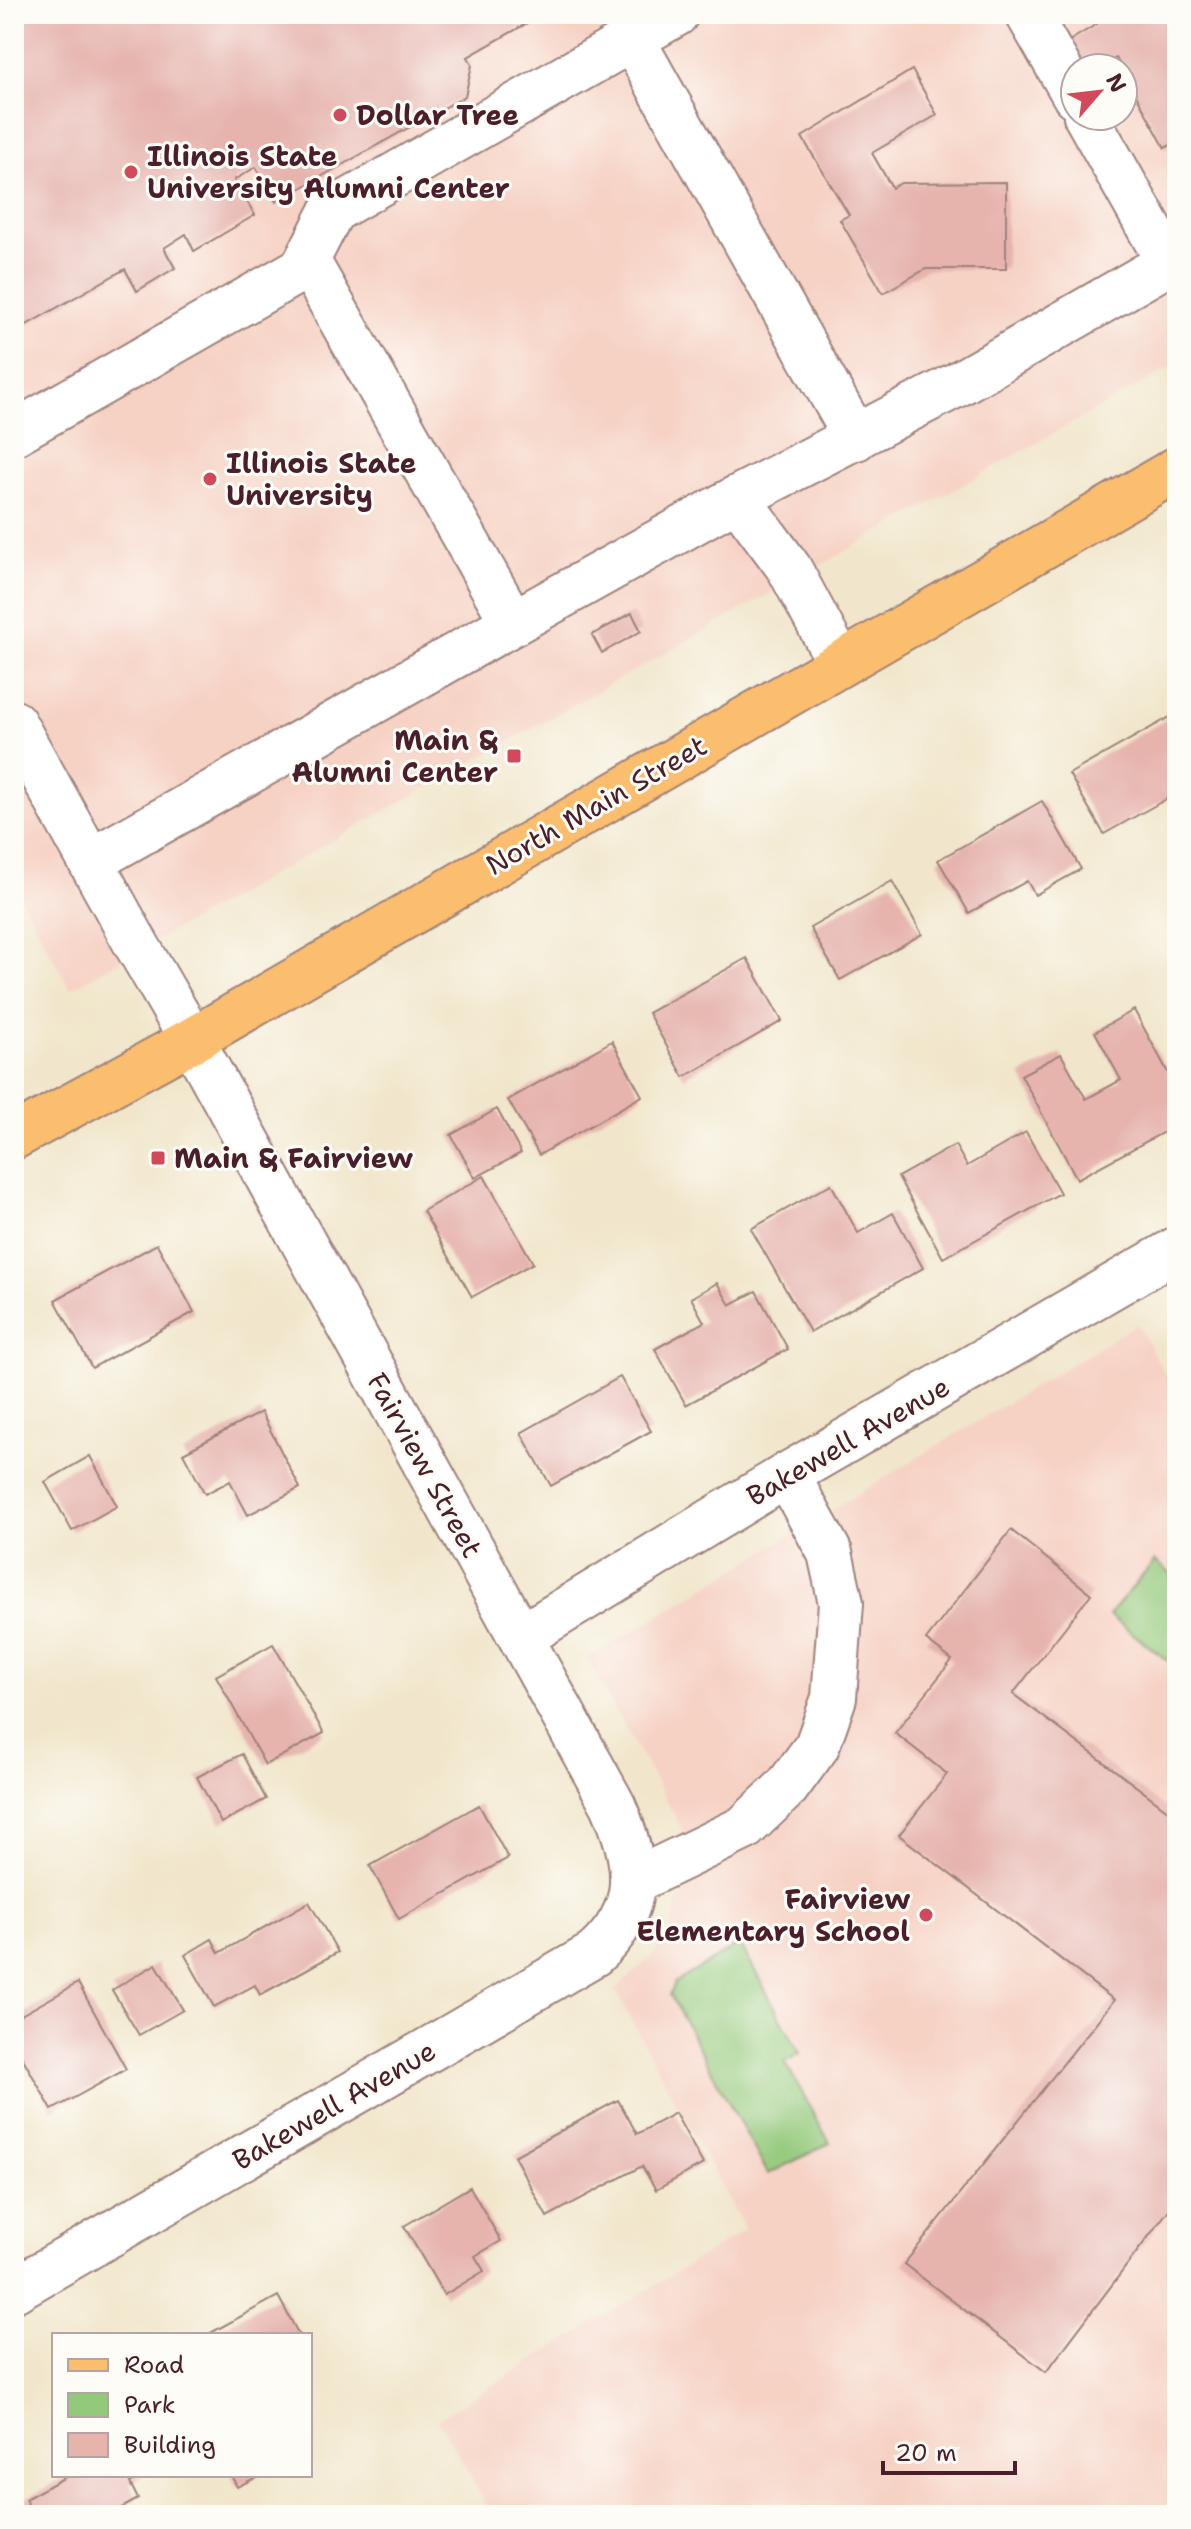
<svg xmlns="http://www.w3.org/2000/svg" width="1191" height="2529" viewBox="0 0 1191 2529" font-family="'Shantell Sans',sans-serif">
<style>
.built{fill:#f6d2c4;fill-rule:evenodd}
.green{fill:#93c97a;stroke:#6e7452;stroke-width:2}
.building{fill:#e6b3ad}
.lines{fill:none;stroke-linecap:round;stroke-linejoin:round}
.minor-casing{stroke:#9e827b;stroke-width:48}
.major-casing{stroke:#9e827b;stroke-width:48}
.minor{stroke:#fff;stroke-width:44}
.major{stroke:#fbbd6e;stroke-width:44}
.poi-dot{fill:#d1495b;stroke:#fdfcf7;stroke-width:3}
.labels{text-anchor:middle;stroke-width:6;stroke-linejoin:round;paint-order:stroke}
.poi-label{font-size:28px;font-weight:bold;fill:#4a1f2b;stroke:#fdfcf7;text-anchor:start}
.street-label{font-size:28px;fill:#4a1f2b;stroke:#fdfcf7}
</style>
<rect width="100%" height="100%" fill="#fdfcf7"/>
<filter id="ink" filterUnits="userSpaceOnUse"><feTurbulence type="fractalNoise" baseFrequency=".0125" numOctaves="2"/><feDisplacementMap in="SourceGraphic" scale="16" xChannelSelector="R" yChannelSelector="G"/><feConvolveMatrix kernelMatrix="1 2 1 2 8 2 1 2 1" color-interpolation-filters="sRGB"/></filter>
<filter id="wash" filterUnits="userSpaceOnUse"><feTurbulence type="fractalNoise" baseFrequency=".006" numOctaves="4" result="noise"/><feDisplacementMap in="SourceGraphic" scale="32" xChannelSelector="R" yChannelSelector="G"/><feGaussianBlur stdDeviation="1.8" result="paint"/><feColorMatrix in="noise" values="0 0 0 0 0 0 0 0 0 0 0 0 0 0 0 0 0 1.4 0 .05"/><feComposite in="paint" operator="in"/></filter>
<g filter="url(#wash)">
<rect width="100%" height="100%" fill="#f1e6cb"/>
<g class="built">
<path d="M14,14H1177V364L70,989L14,886ZM1075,68H1123V116H1075Z"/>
<polygon points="1137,1324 1177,1394 1177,2515 492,2515 438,2419 745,2230 615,1990 653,1955 671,1928 678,1902 690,1884 704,1869 587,1659"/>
</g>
<g class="green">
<polygon points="1155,1561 1177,1579 1177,1668 1109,1615"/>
<polygon points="740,1944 800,2053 785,2062 830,2143 768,2174 670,1995 675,1983"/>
</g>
<g id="blocks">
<g class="building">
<polygon points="14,14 543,14 468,57 472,65 465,96 276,202 256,167 234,180 255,215 194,251 186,234 164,248 175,268 137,291 125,269 14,332"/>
<polygon points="1091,14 1177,14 1177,142 1165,148 1116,58 1098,68 1084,68 1069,41 1097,24"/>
<polygon points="912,70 937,115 872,153 892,188 901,183 1006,182 1006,269 926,269 883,293 840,220 849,215 802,137"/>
<polygon points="632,613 641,631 602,653 592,635"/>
<polygon points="1177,713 1177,793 1104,834 1069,774"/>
<polygon points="1042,801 1081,869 1035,895 1027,881 969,913 938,860"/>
<polygon points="892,881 922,934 840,980 810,928"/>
<polygon points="747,958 782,1021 684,1077 648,1013"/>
<polygon points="1134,1010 1177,1089 1177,1125 1077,1179 1021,1075 1061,1054 1086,1099 1121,1080 1095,1032"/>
<polygon points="612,1041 642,1096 539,1155 508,1100"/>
<polygon points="497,1109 521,1153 475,1178 451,1135"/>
<polygon points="1026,1132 1060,1193 943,1258 898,1177 955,1145 967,1166"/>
<polygon points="484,1176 533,1263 472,1297 423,1211"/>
<polygon points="831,1184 858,1233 893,1213 923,1268 810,1332 751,1229"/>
<polygon points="157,1244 194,1312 92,1368 55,1300"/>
<polygon points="717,1283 730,1305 756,1291 788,1349 686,1405 655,1349 704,1322 691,1298"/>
<polygon points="620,1377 651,1431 551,1486 521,1433"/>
<polygon points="261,1412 300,1488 248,1515 230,1481 205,1494 183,1453"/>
<polygon points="90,1456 117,1506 72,1531 45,1482"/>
<polygon points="1011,1530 1091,1594 1013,1694 1177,1817 1177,2199 1046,2372 904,2264 1114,2000 899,1835 947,1774 895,1733 952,1660 926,1640"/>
<polygon points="273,1644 324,1733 265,1765 216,1676"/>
<polygon points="242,1754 266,1799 221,1823 197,1777"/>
<polygon points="479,1805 508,1858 399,1919 370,1866"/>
<polygon points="309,1902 338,1952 260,1995 255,1985 214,2007 185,1955 212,1939 219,1953"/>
<polygon points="156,1964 183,2010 139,2035 112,1990"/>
<polygon points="78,1983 126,2069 52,2110 14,2043 14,2019"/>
<polygon points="618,2100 637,2134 675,2113 703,2164 656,2190 642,2166 547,2217 514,2156"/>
<polygon points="470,2187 501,2241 475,2256 484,2271 444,2295 404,2226"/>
<polygon points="278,2296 299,2335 207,2335"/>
<polygon points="69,2475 144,2475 130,2483 138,2499 109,2515 33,2515 25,2499"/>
<polygon points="231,2475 261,2475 237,2487"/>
</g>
</g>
</g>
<g filter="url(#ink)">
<use href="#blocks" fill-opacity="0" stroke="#9e827b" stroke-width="2"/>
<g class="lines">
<defs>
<g id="minor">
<polyline points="1028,14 1075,96"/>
<polyline points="632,39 856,438"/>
<polyline points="1086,116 1169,263"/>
<polyline points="307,260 513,623"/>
<polyline points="14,433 303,268 332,211 676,14"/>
<polyline points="737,498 789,568 840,663"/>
<path d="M14,723L135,942L192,1040L613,1805C638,1862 645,1909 594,1954L14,2290"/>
<polyline points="91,861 513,623 737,498 958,384 1177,258"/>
<polyline points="521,1637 787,1475 1177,1249"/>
<polyline points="632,1882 744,1828 787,1787 817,1746 834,1698 841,1603 830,1553 787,1475"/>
</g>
<polyline id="major" points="14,1137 192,1040 1177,469"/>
</defs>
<use href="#minor" class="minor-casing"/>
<use href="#major" class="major-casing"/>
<use href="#minor" class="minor"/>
<use href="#major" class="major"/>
</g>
</g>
<g class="poi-dot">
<circle cx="340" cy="115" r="8"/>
<circle cx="131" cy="172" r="8"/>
<circle cx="210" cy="479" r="8"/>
<rect x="506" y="748" width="16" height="16" rx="4"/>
<rect x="150" y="1150" width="16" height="16" rx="4"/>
<circle cx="926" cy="1915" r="8"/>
</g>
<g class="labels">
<g class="poi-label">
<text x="356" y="125">Dollar Tree</text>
<text x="147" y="166">Illinois State<tspan x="147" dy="32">University Alumni Center</tspan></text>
<text x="226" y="473">Illinois State<tspan x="226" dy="32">University</tspan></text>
<text x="498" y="750" text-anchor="end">Main &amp;<tspan x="498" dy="32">Alumni Center</tspan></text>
<text x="174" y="1168">Main &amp; Fairview</text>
<text x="910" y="1909" text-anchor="end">Fairview<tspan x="910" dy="32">Elementary School</tspan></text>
</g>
<g class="street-label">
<text transform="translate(596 805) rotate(-30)" y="10">North Main Street</text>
<text transform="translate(848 1441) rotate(-30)" y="10">Bakewell Avenue</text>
<text transform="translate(425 1465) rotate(61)" y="10">Fairview Street</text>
<text transform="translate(334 2105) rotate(-30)" y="10">Bakewell Avenue</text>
</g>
</g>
<rect width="1191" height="2529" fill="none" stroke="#fdfcf7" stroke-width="48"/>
<rect x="52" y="2333" width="260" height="144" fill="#fdfcf7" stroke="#b5a4a5" stroke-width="2"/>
<rect x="68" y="2359" width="40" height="12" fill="#fbbd6e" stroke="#b5a4a5" stroke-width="2"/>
<text x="124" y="2373" font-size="24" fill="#4a1f2b">Road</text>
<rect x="68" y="2393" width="40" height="24" fill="#93c97a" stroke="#b5a4a5" stroke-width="2"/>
<text x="124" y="2413" font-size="24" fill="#4a1f2b">Park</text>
<rect x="68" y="2433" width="40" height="24" fill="#e6b3ad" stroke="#b5a4a5" stroke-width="2"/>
<text x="124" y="2453" font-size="24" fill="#4a1f2b">Building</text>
<g transform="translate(1099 92) rotate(62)"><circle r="38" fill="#fdfcf7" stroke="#b5a4a5" stroke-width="2"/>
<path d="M0-6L14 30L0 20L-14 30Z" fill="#d1495b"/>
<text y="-12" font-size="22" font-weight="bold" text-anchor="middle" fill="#4a1f2b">N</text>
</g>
<path d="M883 2461v12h132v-12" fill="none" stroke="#4a1f2b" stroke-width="4"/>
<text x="895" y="2461" font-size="24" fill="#4a1f2b" stroke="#fdfcf7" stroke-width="6" paint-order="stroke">20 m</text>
</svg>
